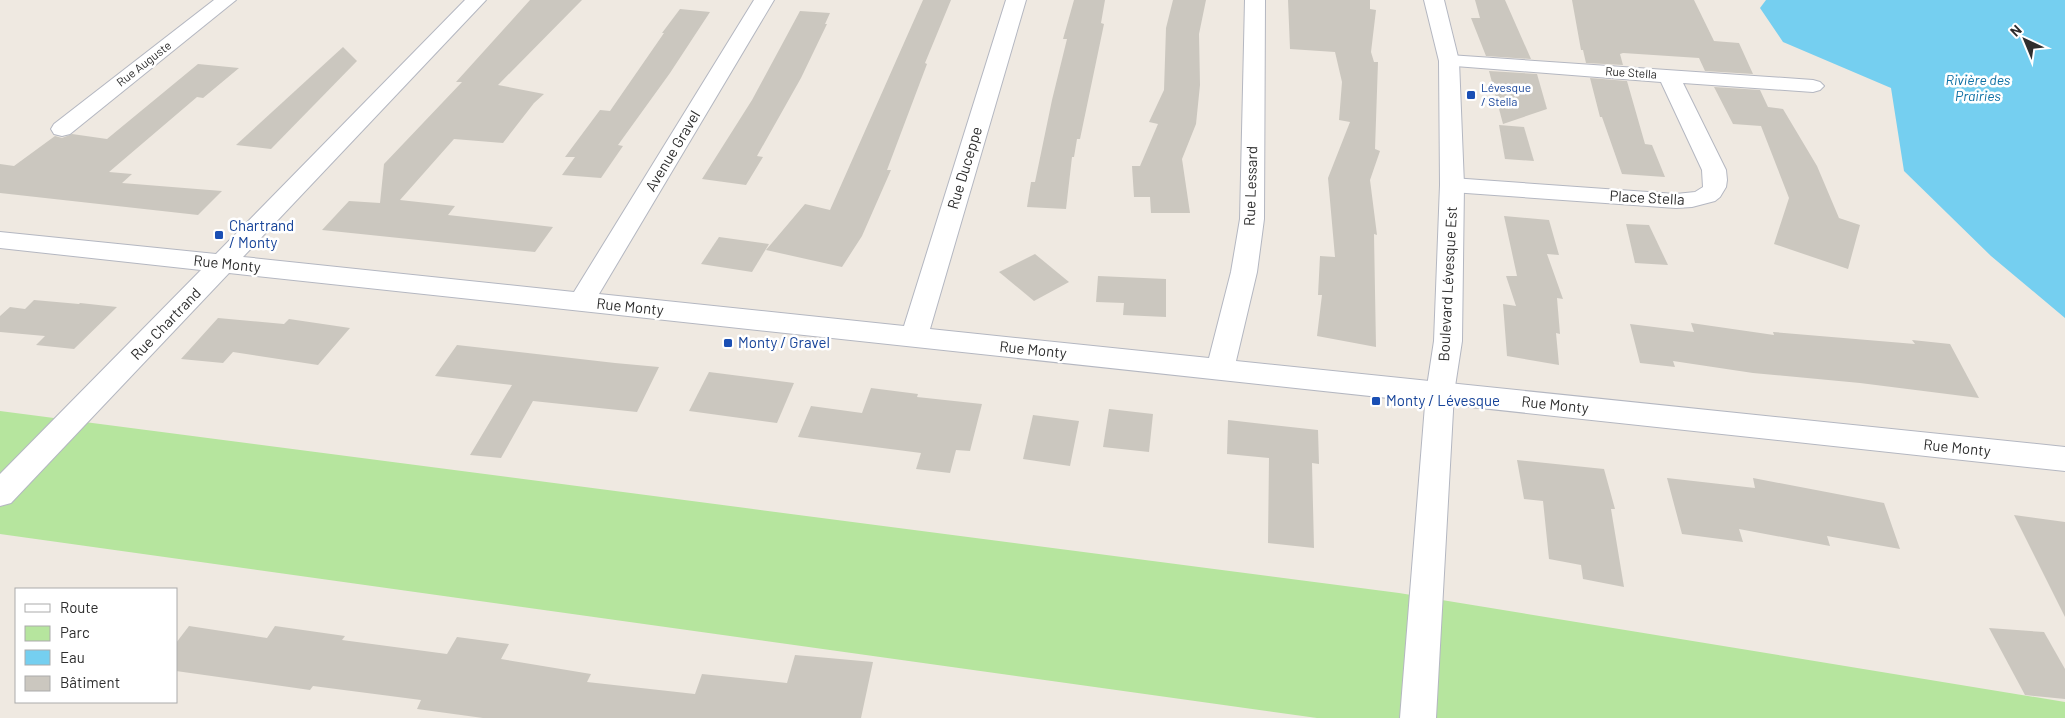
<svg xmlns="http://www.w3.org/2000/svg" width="2065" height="718" viewBox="0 0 2065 718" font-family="Barlow,sans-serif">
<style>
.green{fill:#b6e59e}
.water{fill:#75cff0}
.building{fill:#cbc7bf}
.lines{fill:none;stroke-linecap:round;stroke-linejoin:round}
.minor-casing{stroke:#b4b7c1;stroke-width:2}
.tertiary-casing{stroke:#b4b7c1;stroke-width:2}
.minor{fill:#fff;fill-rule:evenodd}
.tertiary{fill:#fff;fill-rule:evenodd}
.transit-dot{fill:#1a4fb4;stroke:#fff;stroke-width:2}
.labels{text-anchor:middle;stroke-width:5;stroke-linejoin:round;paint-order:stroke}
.far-street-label{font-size:12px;fill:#2e2e2e;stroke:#fff}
.far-transit-label{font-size:12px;fill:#164399;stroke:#fff;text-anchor:start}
.far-water-label{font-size:14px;font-style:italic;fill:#0d6fa3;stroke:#fff}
.street-label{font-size:15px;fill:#2e2e2e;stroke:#fff}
.transit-label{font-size:15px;fill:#164399;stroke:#fff;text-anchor:start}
</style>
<rect width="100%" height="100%" fill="#efe9e1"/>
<polygon class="green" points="0,411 1399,593 2065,702 2065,718 1317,718 0,534"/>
<polygon class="water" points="1766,0 2065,0 2065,318 1991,256 1904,171 1891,88 1783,42 1760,8"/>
<g class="building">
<polygon points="530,0 582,0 498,85 544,94 534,103 503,143 454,139 400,200 455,206 448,215 553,227 535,252 322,230 349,201 380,203 384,164 462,82 456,82"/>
<polygon points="923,0 951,0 925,63 927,64 887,170 891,170 862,236 842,267 766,250 805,204 830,210"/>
<polygon points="1074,0 1105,0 1101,23 1104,24 1080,139 1077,139 1074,157 1072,157 1066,209 1027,207 1031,182 1035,182 1052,100 1067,39 1063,39"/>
<polygon points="1173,0 1206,0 1199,34 1200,85 1196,124 1182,159 1190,213 1151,213 1150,197 1134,197 1132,166 1140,166 1158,124 1149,122 1164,90 1166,28"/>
<polygon points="1288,0 1370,0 1370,9 1376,10 1371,52 1374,62 1378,62 1375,149 1380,151 1370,180 1377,235 1374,234 1376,347 1317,336 1322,295 1318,295 1320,256 1335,257 1328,178 1350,122 1339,120 1342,82 1335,52 1290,49"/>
<polygon points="1475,0 1505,0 1531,59 1486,56 1471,18 1480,18"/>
<polygon points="1572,0 1694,0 1714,41 1739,43 1753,74 1705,71 1699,58 1623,53 1620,54 1623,65 1586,63 1583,50 1581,50"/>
<polygon points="680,9 710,12 670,73 618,145 623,146 601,178 562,175 575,157 565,157 600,110 610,111 664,33 662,33"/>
<polygon points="800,11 830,13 825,24 827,24 801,78 757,156 763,157 746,185 702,179 752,100"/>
<polygon points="343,47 357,61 271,149 236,145"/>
<polygon points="198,64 239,68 203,98 197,97 109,172 132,174 122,183 222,191 198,215 0,193 0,164 14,166 55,136 62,138 72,134 107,139"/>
<polygon points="1489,71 1537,74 1547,109 1503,124"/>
<polygon points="1590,78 1627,81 1645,144 1652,145 1665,177 1622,174 1602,117 1600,117"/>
<polygon points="1714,87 1760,90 1768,107 1783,109 1817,166 1839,218 1860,225 1848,269 1774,244 1789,198 1761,126 1733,124"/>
<polygon points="1499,125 1524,127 1534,161 1505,159"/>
<polygon points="1504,216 1549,220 1559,255 1547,254 1563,299 1557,298 1560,334 1556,333 1559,365 1507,356 1503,304 1516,306 1506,276 1517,276"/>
<polygon points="1626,224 1649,225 1668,265 1635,263"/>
<polygon points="719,237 769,244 752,272 701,264"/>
<polygon points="1035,254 1069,282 1034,301 999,272"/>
<polygon points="1098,276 1166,279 1166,317 1123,315 1124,303 1096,302"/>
<polygon points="34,300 79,304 80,303 117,307 74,349 36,345 45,336 0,332 0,316 10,307 25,309"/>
<polygon points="218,318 284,324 289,319 350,328 318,365 233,352 223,363 181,359"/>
<polygon points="1691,323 1774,335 1773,332 1915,344 1912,340 1950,344 1979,398 1860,383 1753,373 1673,361 1675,367 1640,363 1630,324 1694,332"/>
<polygon points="457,345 615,363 659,367 637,412 533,401 501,458 470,455 512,385 435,376"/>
<polygon points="709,372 794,383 777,423 689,411"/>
<polygon points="871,388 918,394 917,397 982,404 970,451 956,450 950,473 916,469 921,453 798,437 811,406 862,413"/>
<polygon points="1109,409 1153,414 1149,452 1103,447"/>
<polygon points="1033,415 1079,421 1070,466 1023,459"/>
<polygon points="1228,420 1318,430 1319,464 1312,463 1314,548 1268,543 1269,458 1227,454"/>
<polygon points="1517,460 1604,469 1615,509 1611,509 1624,587 1583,579 1581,565 1549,559 1543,501 1524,499"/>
<polygon points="1667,478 1755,488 1753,478 1884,503 1900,549 1827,536 1830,546 1739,529 1743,542 1682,534"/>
<polygon points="2014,515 2065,522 2065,617"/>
<polygon points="189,626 267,638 275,626 345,636 342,640 447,654 457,637 509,644 501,659 591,674 587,682 695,694 702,674 787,683 795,655 873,662 861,718 483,718 417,709 421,700 313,686 310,690 176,671 176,643"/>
<polygon points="1989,628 2044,632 2065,669 2065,699 2025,695"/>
</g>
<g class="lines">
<defs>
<g id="minor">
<polygon points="214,0 236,0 70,134 62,136 54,134 51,129 54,124"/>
<polygon points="465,0 486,0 243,257 574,292 754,0 774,0 599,294 904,326 1006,0 1026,0 930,329 1209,358 1231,272 1240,219 1245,0 1265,0 1264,219 1257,272 1236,361 2065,447 2065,471 229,273 11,503 0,506 0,474 201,270 0,248 0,232 216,254"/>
<polygon points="1449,55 1813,80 1820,82 1824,86 1820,90 1813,92 1683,83 1726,170 1727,180 1726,187 1720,197 1715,201 1692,207 1676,208 1452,192 1444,190 1440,185 1444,180 1452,178 1676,194 1695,192 1703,187 1702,170 1661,82 1442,65 1439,61 1442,57"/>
</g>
<polygon id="tertiary" points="1424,0 1444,0 1459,61 1464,185 1462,341 1454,393 1436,718 1400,718 1426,393 1434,341 1440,185 1439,61"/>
</defs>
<use href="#minor" class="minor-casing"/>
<use href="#tertiary" class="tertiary-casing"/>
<use href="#minor" class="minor"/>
<use href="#tertiary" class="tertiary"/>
</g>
<g class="transit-dot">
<rect x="1466" y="90" width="10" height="10" rx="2.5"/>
<rect x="214" y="230" width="10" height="10" rx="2.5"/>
<rect x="723" y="338" width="10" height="10" rx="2.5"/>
<rect x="1371" y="396" width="10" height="10" rx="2.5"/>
</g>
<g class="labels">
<g class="far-street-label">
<text transform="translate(144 64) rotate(-38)" y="4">Rue Auguste</text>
<text transform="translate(1631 73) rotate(4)" y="4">Rue Stella</text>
</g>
<g class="far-transit-label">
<text x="1481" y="92">Lévesque<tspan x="1481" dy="14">/ Stella</tspan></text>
</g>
<g class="far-water-label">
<text x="1978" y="85">Rivière des<tspan x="1978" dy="16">Prairies</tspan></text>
</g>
<g class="street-label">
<text transform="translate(673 151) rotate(-59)" y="5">Avenue Gravel</text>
<text transform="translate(965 168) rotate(-73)" y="5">Rue Duceppe</text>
<text transform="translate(1251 186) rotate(-88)" y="5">Rue Lessard</text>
<text transform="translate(1647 198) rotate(3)" y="5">Place Stella</text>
<text transform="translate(227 264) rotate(6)" y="5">Rue Monty</text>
<text transform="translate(1448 284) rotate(-87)" y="5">Boulevard Lévesque Est</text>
<text transform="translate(630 307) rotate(6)" y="5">Rue Monty</text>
<text transform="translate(166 324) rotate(-46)" y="5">Rue Chartrand</text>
<text transform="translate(1033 350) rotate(6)" y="5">Rue Monty</text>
<text transform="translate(1555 405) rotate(6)" y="5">Rue Monty</text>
<text transform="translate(1957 448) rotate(6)" y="5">Rue Monty</text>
</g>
<g class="transit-label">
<text x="229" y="231">Chartrand<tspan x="229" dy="17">/ Monty</tspan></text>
<text x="738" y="348">Monty / Gravel</text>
<text x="1386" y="406">Monty / Lévesque</text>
</g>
</g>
<rect x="15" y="588" width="162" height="115" fill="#ffffff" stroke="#ababab"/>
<rect x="25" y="604" width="25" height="8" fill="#ffffff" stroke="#ababab"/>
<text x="60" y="613" font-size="15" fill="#2e2e2e">Route</text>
<rect x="25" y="626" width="25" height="15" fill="#b6e59e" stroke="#ababab"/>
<text x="60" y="638" font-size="15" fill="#2e2e2e">Parc</text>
<rect x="25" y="650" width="25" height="15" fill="#75cff0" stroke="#ababab"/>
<text x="60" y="663" font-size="15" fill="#2e2e2e">Eau</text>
<rect x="25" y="676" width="25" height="15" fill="#cbc7bf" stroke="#ababab"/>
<text x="60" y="688" font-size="15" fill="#2e2e2e">Bâtiment</text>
<g transform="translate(2025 40) rotate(316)" stroke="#ffffff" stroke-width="4" paint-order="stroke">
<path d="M0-4L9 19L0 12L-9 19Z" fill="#2e2e2e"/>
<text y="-8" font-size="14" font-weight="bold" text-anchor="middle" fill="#2e2e2e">N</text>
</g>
</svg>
